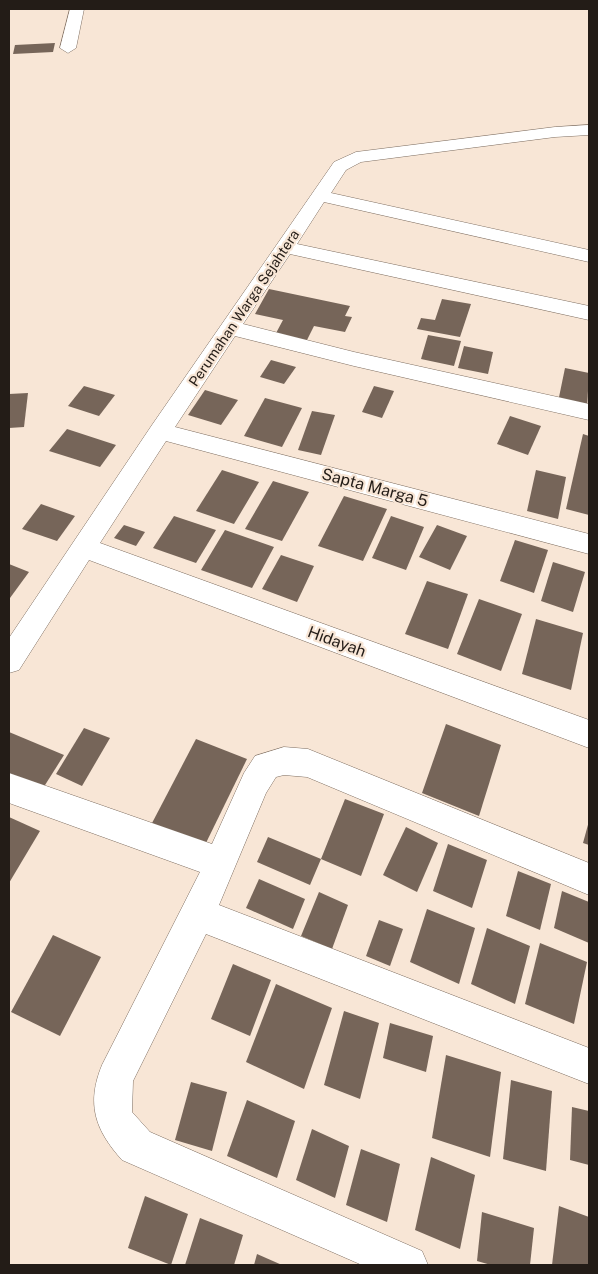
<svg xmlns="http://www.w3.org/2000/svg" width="598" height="1274" viewBox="0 0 598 1274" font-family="'Public Sans',sans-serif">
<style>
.building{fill:#766559}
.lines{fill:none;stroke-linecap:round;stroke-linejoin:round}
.minor-casing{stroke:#7f6f62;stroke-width:1}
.minor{fill:#fff;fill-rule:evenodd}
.labels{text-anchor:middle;stroke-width:4.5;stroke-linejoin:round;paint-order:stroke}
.far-street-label{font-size:14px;fill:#231c17;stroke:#f8e6d6}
.street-label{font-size:16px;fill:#231c17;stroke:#f8e6d6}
</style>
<rect width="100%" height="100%" fill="#f8e6d6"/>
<g class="building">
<polygon points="55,43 53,52 13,54 15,45"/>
<polygon points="269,289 350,306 345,316 352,317 345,332 314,326 306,342 275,335 283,320 255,314"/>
<polygon points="442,299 471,304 460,337 417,329 421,318 435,320"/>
<polygon points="428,335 461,341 454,366 421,359"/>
<polygon points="464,346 493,352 488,374 458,368"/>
<polygon points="271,360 296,367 284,384 260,377"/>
<polygon points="565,368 589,373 587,409 558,402"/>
<polygon points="84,386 115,395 99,416 68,406"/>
<polygon points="374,386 394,391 382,418 362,412"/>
<polygon points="205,390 238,400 221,425 188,415"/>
<polygon points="28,393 24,427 9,428 9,394"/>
<polygon points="265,398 302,408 282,447 244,436"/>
<polygon points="312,411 335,415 321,455 298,450"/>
<polygon points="510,416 541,426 528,455 497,444"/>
<polygon points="67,429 116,445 100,467 49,451"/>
<polygon points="583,434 589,436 589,515 566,509"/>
<polygon points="222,470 259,482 234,524 196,511"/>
<polygon points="536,470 566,477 558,519 527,511"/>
<polygon points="273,481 309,492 282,541 245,529"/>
<polygon points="344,496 387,509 363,561 318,546"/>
<polygon points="41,504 75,516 57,541 22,529"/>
<polygon points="174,516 216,530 196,563 153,548"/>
<polygon points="391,516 424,527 406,570 372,558"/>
<polygon points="124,525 145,532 136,546 114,538"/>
<polygon points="437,525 467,536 450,570 419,557"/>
<polygon points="225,530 274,547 252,588 201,570"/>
<polygon points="515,540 548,550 534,593 500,581"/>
<polygon points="281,555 314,566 297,602 262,589"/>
<polygon points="553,562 585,572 573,612 541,601"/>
<polygon points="9,564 29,572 10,598 9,597"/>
<polygon points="427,581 468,594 448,649 405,634"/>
<polygon points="479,599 522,614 501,671 457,654"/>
<polygon points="536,619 583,633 571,690 522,674"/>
<polygon points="446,724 501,745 479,816 422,793"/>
<polygon points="84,728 110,738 82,786 56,774"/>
<polygon points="9,732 64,755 40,793 9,779"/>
<polygon points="196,739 247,759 204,847 151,825"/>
<polygon points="345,799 384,814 361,876 321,859 310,885 257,862 268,837 321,859"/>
<polygon points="9,817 40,831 9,883"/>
<polygon points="589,821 589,845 583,843"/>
<polygon points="406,827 438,843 417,892 383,875"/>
<polygon points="448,844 487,860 472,908 433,891"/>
<polygon points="518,871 551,884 540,930 506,916"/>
<polygon points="259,879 305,899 293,929 246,908"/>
<polygon points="562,891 589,902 589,943 554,928"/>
<polygon points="319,892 348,905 332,949 301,936"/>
<polygon points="427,909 475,928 459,984 410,962"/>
<polygon points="379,920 403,929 390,966 366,956"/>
<polygon points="487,928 530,946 515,1004 471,984"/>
<polygon points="53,935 101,957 60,1036 11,1012"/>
<polygon points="540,943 587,962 574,1024 525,1004"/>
<polygon points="233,964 271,980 250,1036 211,1019"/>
<polygon points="276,984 332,1008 304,1089 246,1062"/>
<polygon points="344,1011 379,1023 360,1099 324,1085"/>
<polygon points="390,1023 433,1036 426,1072 383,1058"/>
<polygon points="446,1055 501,1072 490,1157 432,1138"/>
<polygon points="511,1080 552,1091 546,1171 503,1159"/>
<polygon points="191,1082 227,1092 212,1151 175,1140"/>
<polygon points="247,1100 295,1121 277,1178 227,1156"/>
<polygon points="572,1107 589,1111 589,1165 570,1160"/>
<polygon points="312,1129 349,1146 335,1198 296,1180"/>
<polygon points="361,1149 400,1164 387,1222 346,1205"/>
<polygon points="431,1157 475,1175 460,1249 415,1230"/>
<polygon points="145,1196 188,1214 171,1265 128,1248"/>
<polygon points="559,1206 589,1217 589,1265 552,1265"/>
<polygon points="482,1212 534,1228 530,1265 491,1265 477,1261"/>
<polygon points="200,1218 243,1235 234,1265 185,1265"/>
<polygon points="257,1254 282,1265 254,1265"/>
</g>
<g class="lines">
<defs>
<g id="minor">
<polygon points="70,9 84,9 76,48 68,53 60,48"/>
<polygon points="589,125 589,135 555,137 361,162 346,170 331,193 589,250 589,262 324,202 297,244 589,306 589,320 290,254 243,324 354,352 589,404 589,420 354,366 235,336 175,427 589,534 589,554 166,441 100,543 589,720 589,748 89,560 19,670 9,673 9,638 152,425 334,162 356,152 555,127"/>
<path d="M284,747L308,749L589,863V895L307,777L284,775L276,777L266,793L219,905L589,1048V1084L206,934L133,1081L132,1112L150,1132L422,1251L428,1265H362L122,1160C95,1130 86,1104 102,1065L200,872L9,803V773L212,844L244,773L255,756Z"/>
</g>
</defs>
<use href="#minor" class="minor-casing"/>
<use href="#minor" class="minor"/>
</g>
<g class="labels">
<g class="far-street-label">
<text transform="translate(244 308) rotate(-56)" y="5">Perumahan Warga Sejahtera</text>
</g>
<g class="street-label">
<text transform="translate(375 487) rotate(15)" y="6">Sapta Marga 5</text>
<text transform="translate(337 641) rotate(20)" y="6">Hidayah</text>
</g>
</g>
<rect width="598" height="1274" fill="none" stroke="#231c17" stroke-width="20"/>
</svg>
